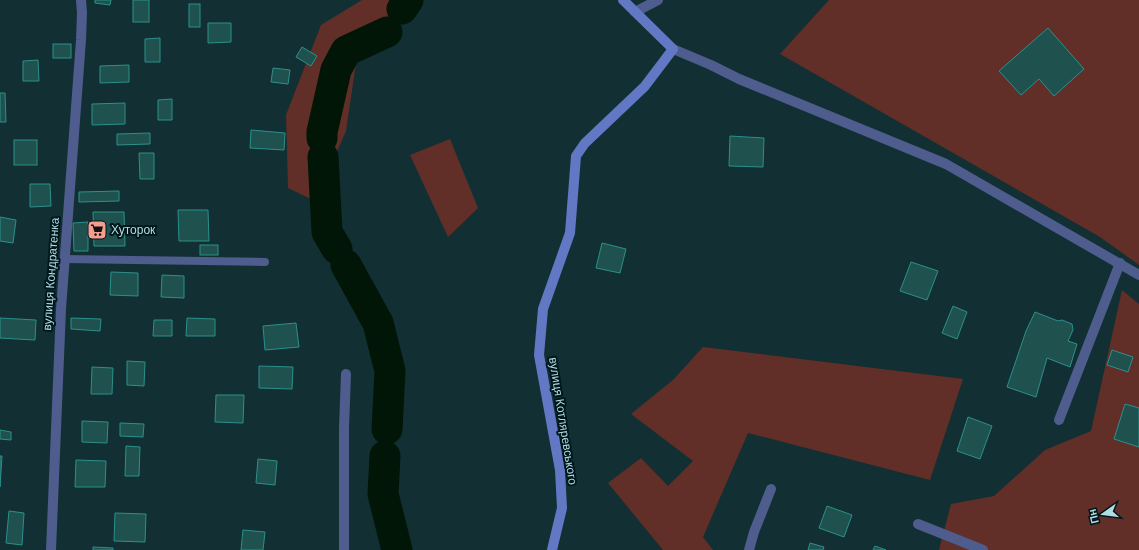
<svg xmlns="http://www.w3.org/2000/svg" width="1139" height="550" viewBox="0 0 1139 550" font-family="'DM Sans',sans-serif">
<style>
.green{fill:#612f27}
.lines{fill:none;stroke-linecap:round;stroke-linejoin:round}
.river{stroke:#011606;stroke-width:31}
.building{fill:#1f524f;stroke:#2b908b}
.lane{stroke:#4e5d8d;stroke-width:8}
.street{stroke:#4e5d8d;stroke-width:10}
.secondary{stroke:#6278c4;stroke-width:10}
.labels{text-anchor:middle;stroke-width:4;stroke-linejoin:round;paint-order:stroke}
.poi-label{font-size:12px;fill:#b2dce4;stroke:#00171c;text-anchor:start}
.street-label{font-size:12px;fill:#b2dce4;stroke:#00171c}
</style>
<rect width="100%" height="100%" fill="#122f34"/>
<g class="green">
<polygon points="362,0 392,0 393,42 356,63 346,131 315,201 288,188 286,115 321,25"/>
<polygon points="829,0 1139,0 1139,265 1100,237 780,54"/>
<polygon points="450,139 478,208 448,237 410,155"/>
<polygon points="1122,290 1139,304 1139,550 939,550 951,504 994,496 1045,450 1091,431"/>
<polygon points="703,347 963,379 930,480 748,433 703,537 713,550 663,550 608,483 641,458 668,486 693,461 631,414 673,380"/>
</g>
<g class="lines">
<g class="river">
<polyline points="402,9 408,0"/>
<polyline points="322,138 322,132 336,70 346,51 387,32"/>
<polyline points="323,157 327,232 337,249"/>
<polyline points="346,265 378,323 390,371 387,429"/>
<polyline points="385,456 383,494 397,550"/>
</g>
</g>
<g class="building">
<polygon points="95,0 111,0 110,5 95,3"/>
<rect x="133" y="0" width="16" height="22"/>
<rect x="189" y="4" width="11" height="23"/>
<polygon points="208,23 231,23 231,42 208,43"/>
<polygon points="1048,28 1084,69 1054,96 1039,79 1021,95 999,71"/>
<polygon points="160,38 160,62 145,62 145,39"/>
<rect x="53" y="44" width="18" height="14"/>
<polygon points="302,47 317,56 311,66 296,57"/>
<polygon points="38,60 39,81 23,81 23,61"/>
<polygon points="129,65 129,82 100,83 100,66"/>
<polygon points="273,68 290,70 288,84 271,82"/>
<polygon points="0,93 5,93 6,122 0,122"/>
<polygon points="172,99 172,120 158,120 158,100"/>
<polygon points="125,103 125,124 92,125 92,104"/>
<polygon points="251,130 285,133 284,150 250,148"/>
<polygon points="150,133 150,144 117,145 117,134"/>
<polygon points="730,136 764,138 763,167 729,166"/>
<rect x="14" y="140" width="23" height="25"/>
<polygon points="139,153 154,153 154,179 140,179"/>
<polygon points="30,184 50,184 51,206 30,207"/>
<polygon points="119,191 119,201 79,202 79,192"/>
<polygon points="178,210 208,210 209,241 179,241"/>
<polygon points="93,212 124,212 125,246 94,246"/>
<polygon points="0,217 16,220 13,243 0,241"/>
<polygon points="88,222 88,251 74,251 73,223"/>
<polygon points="602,243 626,249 620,273 596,268"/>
<rect x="200" y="245" width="18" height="10"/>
<polygon points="911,262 938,271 927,300 900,291"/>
<polygon points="111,272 138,273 138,296 110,295"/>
<polygon points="162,275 184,276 184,298 161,297"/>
<polygon points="953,306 967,312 957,339 942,333"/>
<polygon points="1035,312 1058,321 1062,320 1072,324 1073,330 1068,341 1077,344 1070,367 1047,358 1036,397 1007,387 1026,331"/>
<polygon points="0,318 36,320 35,340 0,338"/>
<polygon points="71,318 101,319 100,331 71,329"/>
<polygon points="187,318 215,319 215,336 186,336"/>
<polygon points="154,320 172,320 172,336 153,336"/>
<polygon points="296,323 299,347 265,350 263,326"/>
<polygon points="1112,350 1133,357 1128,372 1107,365"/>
<polygon points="127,361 145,362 144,386 127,385"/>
<polygon points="259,366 293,367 292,389 259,388"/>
<polygon points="92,367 113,368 112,394 91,394"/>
<polygon points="216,395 244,395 243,423 215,422"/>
<polygon points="1125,404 1139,408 1139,447 1114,439"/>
<polygon points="968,417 992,426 980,459 957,451"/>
<polygon points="82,421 108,422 107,443 82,442"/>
<polygon points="120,423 144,424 143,437 120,436"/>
<polygon points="0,430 11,432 11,440 0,439"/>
<polygon points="126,446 140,447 139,476 125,476"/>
<polygon points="0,456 2,456 0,487"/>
<polygon points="258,459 277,461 275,485 256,483"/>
<polygon points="76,460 106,461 105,487 75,487"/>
<polygon points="827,506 852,515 844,537 819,528"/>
<polygon points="9,511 24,513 22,545 6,543"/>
<polygon points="115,513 146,514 145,542 114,541"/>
<polygon points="243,530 265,532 263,550 241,550"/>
<polygon points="810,543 824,547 823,550 808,550"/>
<polygon points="875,546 886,550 873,550"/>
<polygon points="93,547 113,548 113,550 93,550"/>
</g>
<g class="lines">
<polyline class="lane" points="64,259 265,262"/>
<g class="street">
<polyline points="635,12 658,0"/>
<polyline points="673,49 711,65 739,79 946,164 1139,275"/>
<polyline points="1059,420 1120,263"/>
<polyline points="918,524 983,550"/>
<polyline points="51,550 61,309 81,40 82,13 81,0"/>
<polyline points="344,550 344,428 346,374"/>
<polyline points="749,550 754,532 771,489"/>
</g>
<polyline class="secondary" points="552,550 562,508 560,470 539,355 543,309 570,233 576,156 585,143 645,86 673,49 623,0"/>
</g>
<defs>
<symbol id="supermarket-square" viewBox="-11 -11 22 22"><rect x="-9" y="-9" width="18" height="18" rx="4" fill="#f59d8e" stroke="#00171c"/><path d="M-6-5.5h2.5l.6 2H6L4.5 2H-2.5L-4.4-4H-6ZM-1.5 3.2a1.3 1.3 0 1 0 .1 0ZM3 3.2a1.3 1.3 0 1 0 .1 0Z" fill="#111"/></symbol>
</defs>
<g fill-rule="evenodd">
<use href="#supermarket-square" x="86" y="219" width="22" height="22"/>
</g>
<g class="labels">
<g class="poi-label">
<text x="111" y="234">Хуторок</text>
</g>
<g class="street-label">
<text transform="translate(51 274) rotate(-86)" y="4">вулиця Кондратенка</text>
<text transform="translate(563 421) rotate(81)" y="4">вулиця Котляревського</text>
</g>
</g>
<g transform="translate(1103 514) rotate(256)" stroke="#00171c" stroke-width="3" paint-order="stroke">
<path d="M0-3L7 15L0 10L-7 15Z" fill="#b2dce4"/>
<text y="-6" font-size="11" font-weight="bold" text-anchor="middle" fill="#b2dce4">Пн</text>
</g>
</svg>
